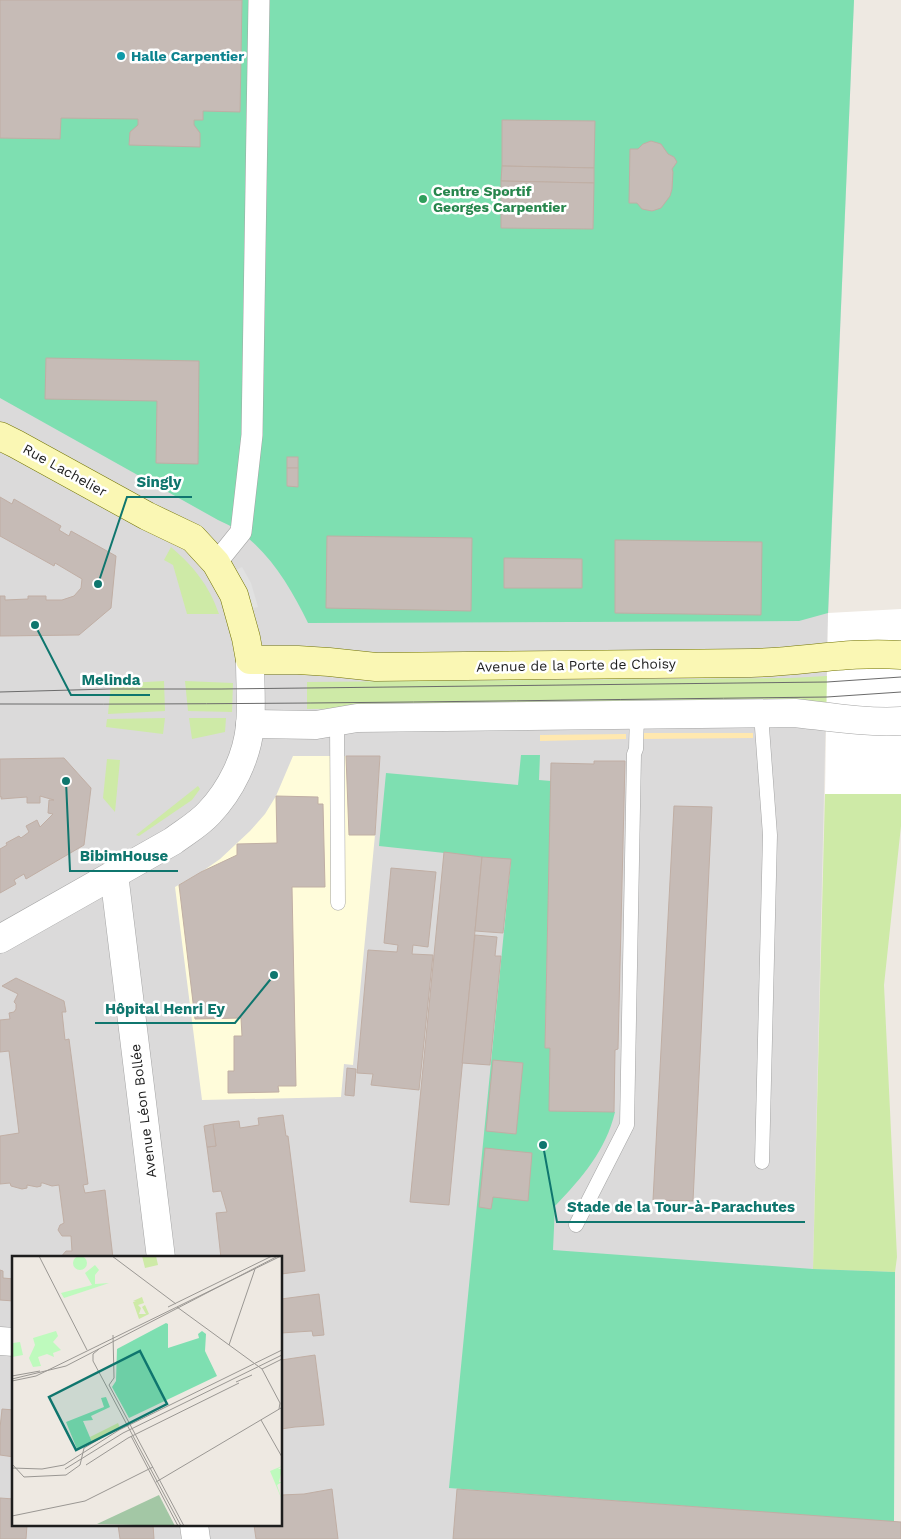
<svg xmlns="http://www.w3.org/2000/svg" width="901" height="1539" viewBox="0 0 901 1539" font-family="'Work Sans',sans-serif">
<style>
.residential{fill:#dbdada;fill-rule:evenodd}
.education{fill:#fffcda}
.grass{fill:#ceeaa7}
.sand{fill:#ffe8af}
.pitch{fill:#7edfb1}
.parking{fill:#e1e1e1}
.pier{fill:#fff}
.building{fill:#c6bbb6;stroke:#c0aea4}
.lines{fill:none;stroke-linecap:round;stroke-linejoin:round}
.service-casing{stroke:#a4a4a4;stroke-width:15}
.pedestrian-casing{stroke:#a4a4a4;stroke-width:22}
.minor-casing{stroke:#a4a4a4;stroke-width:29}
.secondary-casing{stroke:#727403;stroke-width:29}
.service{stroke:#fff;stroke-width:14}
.pedestrian{stroke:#fff;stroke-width:21}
.minor{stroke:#fff;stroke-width:28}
.secondary{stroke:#faf7b4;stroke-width:28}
.tram{stroke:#6b6b6b;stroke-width:1}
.culture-dot{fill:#0f9aa8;stroke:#fff;stroke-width:2}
.leisure-dot{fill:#2e9e5b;stroke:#fff;stroke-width:2}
.labels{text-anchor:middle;stroke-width:5;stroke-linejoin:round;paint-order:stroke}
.culture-label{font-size:14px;font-weight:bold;fill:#0d838f;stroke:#fff;text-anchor:start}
.leisure-label{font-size:14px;font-weight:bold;fill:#27864d;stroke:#fff;text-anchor:start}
.street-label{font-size:14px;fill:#1d1d1d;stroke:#fff}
.inset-road{fill:none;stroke:#9a9793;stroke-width:1}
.view{fill:#0f766e;fill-opacity:0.15;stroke:#0f766e;stroke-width:2.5}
.inset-edge{fill:none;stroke:#1d1d1d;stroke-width:2.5}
.leader{fill:none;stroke:#0f766e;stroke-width:2}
.callout-dot{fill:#0f766e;stroke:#fff;stroke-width:2}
.callout-label{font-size:15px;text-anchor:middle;font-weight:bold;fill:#0f766e;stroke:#fff;stroke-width:5;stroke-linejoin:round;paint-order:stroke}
</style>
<rect width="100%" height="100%" fill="#eee9e2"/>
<path class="residential" d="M0,0H854L828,621L813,1268L895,1272L894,1522L901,1539H0ZM14,1258H281V1525H14Z"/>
<polygon class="education" points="293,756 380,756 375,835 353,1065 344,1064 341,1097 202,1100 175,887 200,873 220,859 250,831 265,814 276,796"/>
<g class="grass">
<path d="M171,547C194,567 209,585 219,614H187L173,565L164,560Z"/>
<polygon points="845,675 846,703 307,709 307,682 790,678"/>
<polygon points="164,681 165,711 108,714 111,684"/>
<polygon points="185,681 233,683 232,712 188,711"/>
<polygon points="165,718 163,734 106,727 107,719"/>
<polygon points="189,718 226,718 225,732 192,739"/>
<polygon points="107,759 120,760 115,812 103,798"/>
<polygon points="198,786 200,789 192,800 139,836 136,835"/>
<polygon points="825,794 901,794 901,826 884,985 897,1257 895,1272 813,1269"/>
</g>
<g class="sand">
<polygon points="641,733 753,733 753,738 641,739"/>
<polygon points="626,734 626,739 540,741 540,735"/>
</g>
<g class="pitch">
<path d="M0,0H854L828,613L799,621L308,623C292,590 272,556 242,533C236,528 226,524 218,520L0,398Z"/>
<path d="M521,755H540L539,780L551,781L545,1048H550L549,1110L615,1112C606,1150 582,1178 555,1206L553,1250L813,1269L895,1272L894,1522L449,1488L511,860L379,846L386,773L518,785Z"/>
</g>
<polygon class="parking" points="242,567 251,583 258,607 249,609 234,571"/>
<polygon class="pier" points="901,609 901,794 825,794 828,613"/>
<g class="building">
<polygon points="0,0 242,0 240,112 203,111 203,120 194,120 194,125 200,133 200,147 129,145 130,132 138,125 138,119 61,118 60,139 0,138"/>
<polygon points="502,120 595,121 594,168 502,166"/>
<polygon points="651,141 661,144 668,154 674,157 677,162 672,169 673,172 672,189 670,196 661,208 652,211 642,209 637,203 629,203 630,149 638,149 643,144"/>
<polygon points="502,166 594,168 594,183 501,181"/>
<polygon points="501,181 594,183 593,229 501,228"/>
<polygon points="46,358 199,361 198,464 156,463 157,401 45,399"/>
<rect x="287" y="457" width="11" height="11"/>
<polygon points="287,468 298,468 298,487 287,486"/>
<polygon points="0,497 12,504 14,499 61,526 59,530 69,536 71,531 116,556 111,608 79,635 0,636 0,596 5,596 5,600 28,599 28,596 46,596 46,600 62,600 74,596 81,588 82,579 55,563 54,566 0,536"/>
<polygon points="327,536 472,538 471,611 326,608"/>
<polygon points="615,540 762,542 761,615 615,613"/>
<polygon points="504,558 582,559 582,588 504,588"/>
<polygon points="346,756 380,756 375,835 349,835"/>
<polygon points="64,758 91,788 84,845 26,879 24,874 14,880 16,884 0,893 0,849 7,845 6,843 19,836 21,838 29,832 26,826 37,820 40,827 53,814 48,813 49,800 54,800 40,796 40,803 27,803 27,797 1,799 2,797 0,797 0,759"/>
<polygon points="594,761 625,761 618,1049 615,1050 614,1112 549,1111 550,1048 545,1048 551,763 594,764"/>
<polygon points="276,796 318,797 318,804 323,804 325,887 292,887 296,1086 278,1086 279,1092 228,1093 228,1071 234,1071 234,1036 242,1036 241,1018 195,1019 179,885 201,872 237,855 237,844 277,843"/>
<polygon points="674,806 712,807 693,1201 653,1200"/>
<polygon points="444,852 482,857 449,1205 410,1202"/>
<polygon points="482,857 511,859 503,933 475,931"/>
<polygon points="391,868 436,872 428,947 413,945 412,954 433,955 419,1090 371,1085 373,1074 357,1073 368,950 397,952 398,945 384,943"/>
<polygon points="475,935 497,937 495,956 501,956 490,1065 462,1063"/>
<polygon points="16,978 64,1001 66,1012 62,1012 65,1040 69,1039 88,1184 83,1185 85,1193 105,1190 113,1258 60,1258 66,1251 72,1251 71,1236 62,1236 58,1230 60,1225 64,1223 59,1185 52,1186 43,1183 41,1183 41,1186 37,1187 27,1185 27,1188 22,1189 11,1186 10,1183 0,1184 0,1136 19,1133 9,1051 0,1052 0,1020 10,1019 9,1013 14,1012 16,1009 16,1004 14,1002 18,994 2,986"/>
<polygon points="493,1060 523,1063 516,1134 486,1131"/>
<polygon points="347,1068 356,1069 354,1096 345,1095"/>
<polygon points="283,1115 286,1136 288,1136 305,1271 281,1274 281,1258 221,1258 216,1213 227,1212 221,1191 213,1192 207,1147 216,1146 213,1124 239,1121 240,1128 259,1125 258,1118"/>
<polygon points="213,1124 216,1146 207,1147 204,1126"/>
<polygon points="485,1148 532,1153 528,1201 493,1197 491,1209 479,1207"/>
<polygon points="0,1270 3,1271 3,1278 14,1279 14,1301 0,1300"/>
<polygon points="319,1294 324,1335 313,1336 312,1331 281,1333 281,1299"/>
<polygon points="315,1355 324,1425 295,1427 281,1429 281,1360"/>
<polygon points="2,1409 14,1410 14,1457 0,1455 0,1428"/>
<polygon points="332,1489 338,1539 256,1539 254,1525 281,1525 281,1495 304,1494"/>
<polygon points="457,1489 901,1522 901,1539 453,1539"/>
<polygon points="0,1498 14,1499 14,1525 27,1525 26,1539 0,1539"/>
<polygon points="118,1525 153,1525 154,1539 120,1539"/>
</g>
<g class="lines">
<defs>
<g id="service">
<polyline points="761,714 770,835 762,1162"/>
<polyline points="337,721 338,903"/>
<polyline points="576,1225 627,1125 634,754 636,749 637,715"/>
</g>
<polyline id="pedestrian" points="216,563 241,532 252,435 259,0"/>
<g id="minor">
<path d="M250,724L316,725L357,718L795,713C830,717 866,723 901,721"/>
<polyline points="114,874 161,1258"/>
<path d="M0,939L173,841C185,832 199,824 209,813C231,790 247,757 250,726C252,705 250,682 250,660"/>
<polyline points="0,1341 14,1342"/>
<polyline points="194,1525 196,1539"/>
</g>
<path id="secondary" d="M0,436L16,444L147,516L193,538L216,563L234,595L246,638L250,660H298L329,662L376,667L751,663C801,662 850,651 901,655"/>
</defs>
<use href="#service" class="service-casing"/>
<use href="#pedestrian" class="pedestrian-casing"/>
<use href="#minor" class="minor-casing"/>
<use href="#secondary" class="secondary-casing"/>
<use href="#service" class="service"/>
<use href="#pedestrian" class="pedestrian"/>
<use href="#minor" class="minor"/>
<use href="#secondary" class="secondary"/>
<g class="tram">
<polyline points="0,692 109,689 221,689 827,682 901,677"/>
<path d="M0,704C276,705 551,700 827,697L901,692"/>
</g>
</g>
<circle class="culture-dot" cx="121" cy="56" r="5"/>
<circle class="leisure-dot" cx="423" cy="199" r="5"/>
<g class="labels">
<g class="culture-label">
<text x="131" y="61">Halle Carpentier</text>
</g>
<g class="leisure-label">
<text x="433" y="196">Centre Sportif<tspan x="433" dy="16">Georges Carpentier</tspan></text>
</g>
<g class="street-label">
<text transform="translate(65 470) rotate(29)" y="5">Rue Lachelier</text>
<text transform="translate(576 665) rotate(-1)" y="5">Avenue de la Porte de Choisy</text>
<text transform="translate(143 1111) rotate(-97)" y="5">Avenue Léon Bollée</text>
</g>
</g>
<g transform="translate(12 1256)">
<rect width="270" height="270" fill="#eee9e2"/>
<path d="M130,0H144L146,9L133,12ZM130,41L132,47L126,49L129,52L127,58H134L130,51L133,49L137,58L127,63L121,46H124L121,45ZM106,167L108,172L80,186L78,181Z" fill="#ceeaa7"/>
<path d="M147,239L163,270L85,268Z" fill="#a3c7a5"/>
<path d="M61 7a7 7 0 1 1 14 0a7 7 0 1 1-14 0ZM83,9L87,14L83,19V28L97,27L52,42L49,37L80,29L73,17ZM44,75L46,80L41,86L49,94L41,97L42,101L35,98L26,101L29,110L21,111L17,102L23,89L21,82ZM0,84L1,87L8,86L11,99L0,101ZM270,210L266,213H270L267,226H270L265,229L270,244L258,215Z" fill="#befabd"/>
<path d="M154,67L156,68V92L187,82L186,78L190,75L194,78L193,95L205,120L117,162L100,131L104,125L105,93ZM94,141L98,151L79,160L81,164L71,165L80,186L65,193L54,166L92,151L89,142Z" fill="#7edfb1"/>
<path class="inset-road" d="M27,0L75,94M100,0L164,48M156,51L260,0M165,51L250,113L268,147L267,153M101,79L102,122L97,129L172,270M217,89L243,13M87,93L81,98V105L169,270M250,113L270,103M0,120L28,115M0,123L54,110L266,0M0,125L24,120L269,0M224,126L240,119M249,164L270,201M119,180L166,270M0,208L12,221L54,219L68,209L72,192L89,182M74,209L116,182L227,127M0,212L30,213L52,209L107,174L270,94M53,213L111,177L270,99M144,226L269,152M0,260L73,245L141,211"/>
<path class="view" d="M128,95L155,148L64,194L37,141Z"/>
<rect width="270" height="270" class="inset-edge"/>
</g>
<path class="leader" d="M98 584L127 497H192M35 625L71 695H150M66 781L70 871H178M274 975L235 1023H95M543 1145L557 1222H805"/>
<g class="callout-dot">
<circle cx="98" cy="584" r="5"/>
<circle cx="35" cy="625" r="5"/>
<circle cx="66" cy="781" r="5"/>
<circle cx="274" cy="975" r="5"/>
<circle cx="543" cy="1145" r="5"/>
</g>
<g class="callout-label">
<text x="159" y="487">Singly</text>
<text x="111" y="685">Melinda</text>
<text x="124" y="861">BibimHouse</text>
<text x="165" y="1014">Hôpital Henri Ey</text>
<text x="681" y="1212">Stade de la Tour-à-Parachutes</text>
</g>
</svg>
